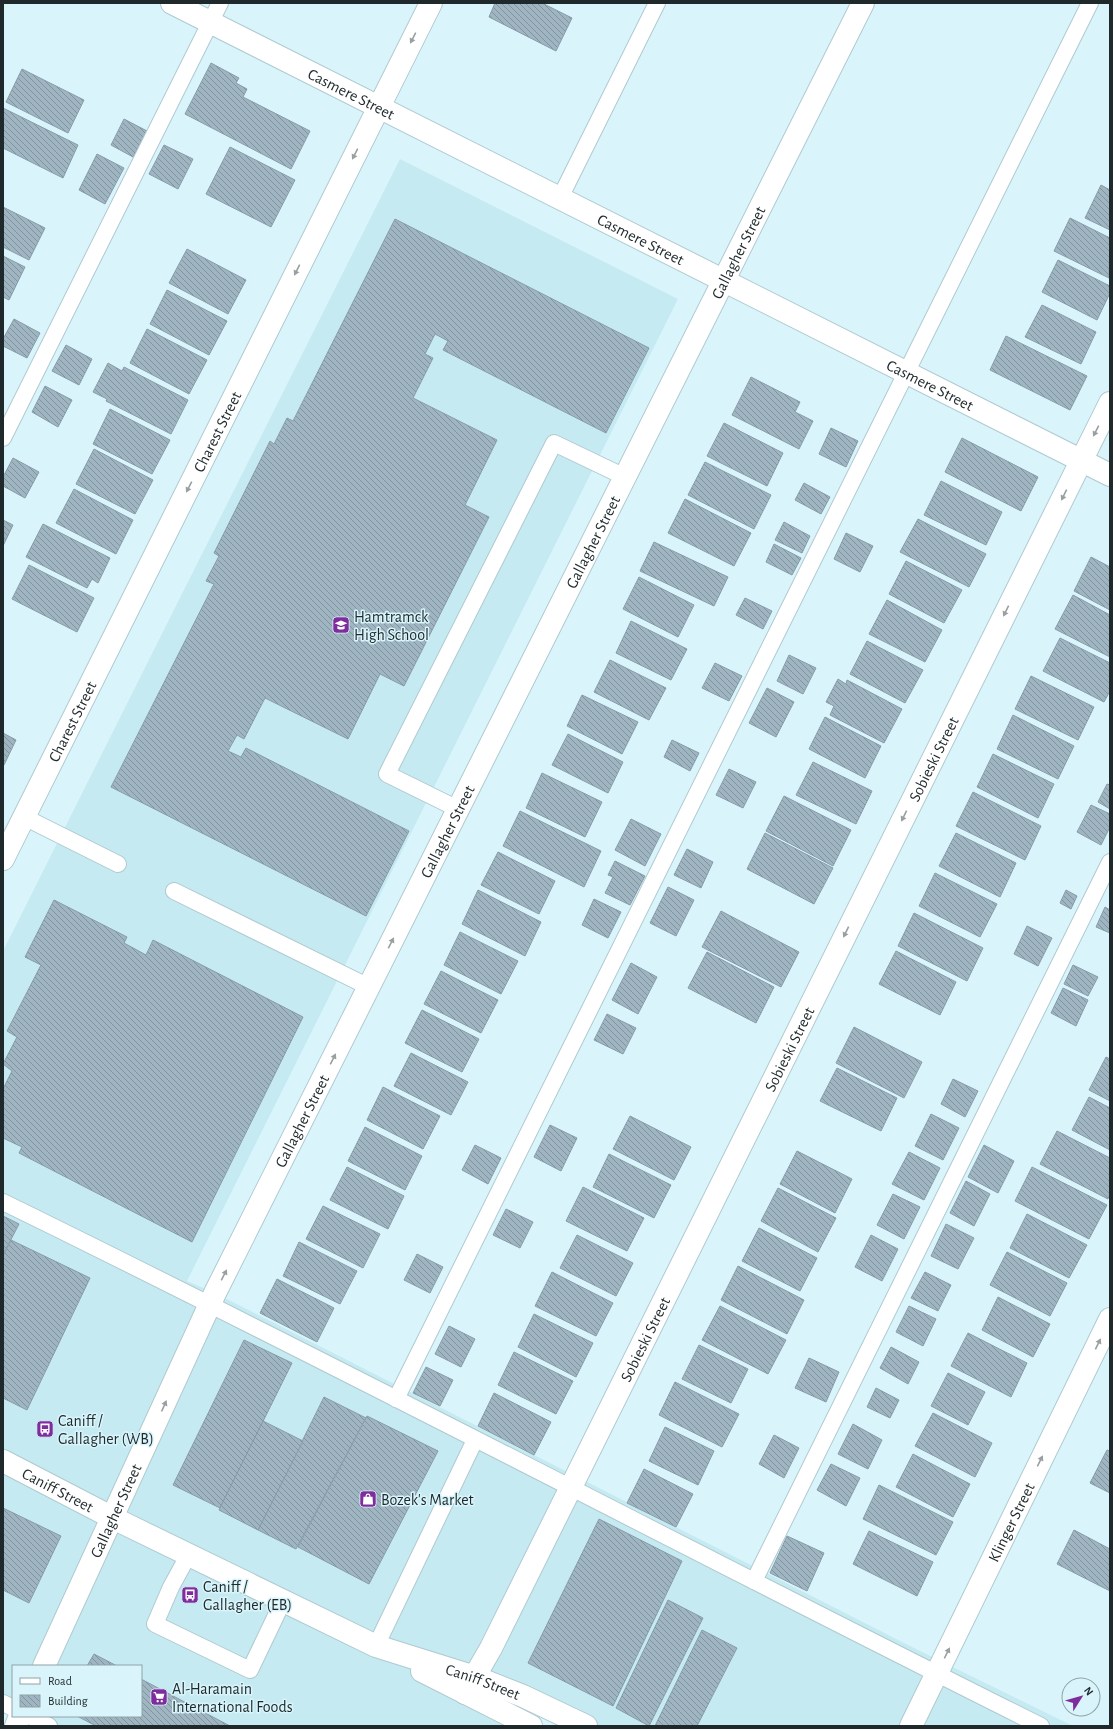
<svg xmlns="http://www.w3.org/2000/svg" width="1113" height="1729" viewBox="0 0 1113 1729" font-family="'Alegreya Sans',sans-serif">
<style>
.built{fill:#c5eaf2}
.building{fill:url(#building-back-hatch);stroke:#879ca8}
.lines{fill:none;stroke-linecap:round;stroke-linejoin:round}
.service-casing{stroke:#afcad0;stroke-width:18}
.minor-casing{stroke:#afcad0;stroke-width:24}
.tertiary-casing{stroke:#afcad0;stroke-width:24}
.service{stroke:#fff;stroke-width:16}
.minor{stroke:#fff;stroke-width:22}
.tertiary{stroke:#fff;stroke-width:22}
.oneway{fill:#9a9fa0}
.labels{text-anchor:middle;stroke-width:3;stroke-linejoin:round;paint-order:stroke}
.street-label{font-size:16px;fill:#1f292b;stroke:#d9f5fb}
.poi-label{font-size:16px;fill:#1f292b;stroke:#d9f5fb;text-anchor:start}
</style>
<defs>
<pattern id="building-back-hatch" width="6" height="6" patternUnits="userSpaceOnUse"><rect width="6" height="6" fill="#9fb5c1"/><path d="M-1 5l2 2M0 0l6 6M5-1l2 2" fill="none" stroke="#81939d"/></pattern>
</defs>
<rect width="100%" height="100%" fill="#d9f5fb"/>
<polygon class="built" points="400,159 678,299 187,1281 215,1293 916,1649 1073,1726 575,1726 523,1696 508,1726 50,1726 30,1716 141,1716 141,1666 13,1666 13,1708 3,1703 3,951"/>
<g class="building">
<polygon points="495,3 542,3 572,18 556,51 489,17"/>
<polygon points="211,63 239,78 236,83 247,89 243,97 310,131 291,169 185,114"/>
<polygon points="22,69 84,100 68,133 6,102"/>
<polygon points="3,108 78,145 63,178 3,148"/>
<polygon points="124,119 147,131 133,157 111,145"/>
<polygon points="164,145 193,159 178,189 149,174"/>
<polygon points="230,147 295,180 271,227 206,194"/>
<polygon points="97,154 124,168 105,204 79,190"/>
<polygon points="1101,185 1110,190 1110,230 1085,218"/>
<polygon points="3,207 45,228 29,260 3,247"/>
<polygon points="1070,218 1110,238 1109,278 1054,251"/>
<polygon points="395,219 649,348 606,433 443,350 448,341 435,334 425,354 433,358 413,398 497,440 465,505 489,517 404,686 380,674 348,739 265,698 244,739 237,735 228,751 241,757 246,748 409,831 366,916 111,787 214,584 206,581 219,556 214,553 270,441 274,444 287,418 293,421"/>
<polygon points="187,249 246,280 228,314 169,283"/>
<polygon points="3,256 25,267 9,300 3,297"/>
<polygon points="1058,260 1110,286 1110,293 1097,320 1042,292"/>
<polygon points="167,290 227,321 209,355 150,324"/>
<polygon points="1042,305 1096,332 1081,364 1025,337"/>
<polygon points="14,319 40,333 27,358 3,346 3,339"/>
<polygon points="147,329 207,360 189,394 130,363"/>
<polygon points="1006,336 1087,376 1070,410 990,370"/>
<polygon points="66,345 92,359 79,385 52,371"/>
<polygon points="108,363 122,371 124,367 188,400 171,434 106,401 107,399 93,392"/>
<polygon points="751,377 800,402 795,412 813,421 799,449 732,415"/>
<polygon points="45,386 72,400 58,427 32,412"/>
<polygon points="110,409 170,440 152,474 93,444"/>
<polygon points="724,423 783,453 767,486 707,456"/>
<polygon points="831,428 858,441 846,467 819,454"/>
<polygon points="962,438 1038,477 1021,511 945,472"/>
<polygon points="94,449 153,480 135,514 76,484"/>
<polygon points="13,458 39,472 25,498 3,486 3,477"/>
<polygon points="705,462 771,495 754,529 688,495"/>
<polygon points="941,481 1002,512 986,545 924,515"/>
<polygon points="804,483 830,497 821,514 795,500"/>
<polygon points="74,489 133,520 116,554 56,523"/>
<polygon points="685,499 751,533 734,566 668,533"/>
<polygon points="918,519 986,554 969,587 900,552"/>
<polygon points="3,520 13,525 3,546"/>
<polygon points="784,522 810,536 802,553 775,540"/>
<polygon points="43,524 110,558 98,583 92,579 87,588 26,557"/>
<polygon points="846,533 873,546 860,572 834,559"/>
<polygon points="654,542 728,577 714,606 640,571"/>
<polygon points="774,544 801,558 792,575 766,562"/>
<polygon points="1091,557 1110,567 1110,610 1074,591"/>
<polygon points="906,561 962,590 944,623 889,594"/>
<polygon points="29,565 94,598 77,632 12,599"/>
<polygon points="639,577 694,605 678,637 623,609"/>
<polygon points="1073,595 1110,615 1110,657 1055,629"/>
<polygon points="745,598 772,611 763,629 736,615"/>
<polygon points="887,600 942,630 925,662 869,634"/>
<polygon points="631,621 687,649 671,680 616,653"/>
<polygon points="1060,638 1110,663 1110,691 1104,702 1043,671"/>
<polygon points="867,641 923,670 905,703 850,674"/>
<polygon points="789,655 816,668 803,694 777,681"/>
<polygon points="610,660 666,688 649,720 594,692"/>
<polygon points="715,663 742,676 729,701 702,688"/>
<polygon points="1031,676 1094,707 1078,740 1015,709"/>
<polygon points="838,679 846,684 847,680 902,709 884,743 830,715 834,706 826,702"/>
<polygon points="767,688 794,702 776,737 749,723"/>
<polygon points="582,695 638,722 622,754 567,726"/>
<polygon points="1013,715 1074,746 1058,779 997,749"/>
<polygon points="825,717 881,746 865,778 809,749"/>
<polygon points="3,733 16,740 4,765 3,764"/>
<polygon points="568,734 623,762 608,793 552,765"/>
<polygon points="672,740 699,753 690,771 664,757"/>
<polygon points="993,754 1054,784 1038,818 977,787"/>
<polygon points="813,762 872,791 856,824 796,795"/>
<polygon points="729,769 756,782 743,808 716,795"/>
<polygon points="542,773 602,802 585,837 526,808"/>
<polygon points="1107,784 1110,785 1110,809 1098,802"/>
<polygon points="973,792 1041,826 1025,860 956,826"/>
<polygon points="784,796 851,830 833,866 766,831"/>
<polygon points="1091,805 1110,814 1110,827 1101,845 1077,832"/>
<polygon points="520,811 601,851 584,887 503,846"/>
<polygon points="631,819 661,834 645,866 615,850"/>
<polygon points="765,833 833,868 814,904 747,869"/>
<polygon points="956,833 1016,863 1000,897 939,866"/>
<polygon points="687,849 713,862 701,888 674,875"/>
<polygon points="498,852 555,881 539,914 481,885"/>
<polygon points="615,861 645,876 630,905 605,893 613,877 608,875"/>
<polygon points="935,873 997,904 980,937 919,906"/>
<polygon points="668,887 694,900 676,936 650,923"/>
<polygon points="478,890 541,922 525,956 462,924"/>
<polygon points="1066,890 1077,896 1071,909 1060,903"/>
<polygon points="594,899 621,912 608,938 582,925"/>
<polygon points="54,900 127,937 124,943 146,955 153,940 303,1017 192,1242 19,1153 22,1147 3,1138 3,1089 12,1071 3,1064 17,1037 7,1031 41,965 25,957"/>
<polygon points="1105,907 1110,910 1110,933 1096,927"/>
<polygon points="721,911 799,952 781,987 702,947"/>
<polygon points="914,913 983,948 967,981 898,946"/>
<polygon points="1027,926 1052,938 1038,966 1014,954"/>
<polygon points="460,932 518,961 501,994 444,965"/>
<polygon points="896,951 956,982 940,1015 879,984"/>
<polygon points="707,952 774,987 756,1023 688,988"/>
<polygon points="631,963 657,977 638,1014 612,1000"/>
<polygon points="1073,965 1098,977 1088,996 1064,984"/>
<polygon points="441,971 498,1000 481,1033 424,1004"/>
<polygon points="1063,988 1088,1000 1076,1026 1051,1013"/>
<polygon points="422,1010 479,1039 462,1072 405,1043"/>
<polygon points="607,1014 636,1028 623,1054 594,1040"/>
<polygon points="854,1027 922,1062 904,1098 836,1063"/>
<polygon points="411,1053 468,1082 451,1115 394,1086"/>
<polygon points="1106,1057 1110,1059 1110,1101 1089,1090"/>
<polygon points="837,1068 897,1098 881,1131 820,1101"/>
<polygon points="953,1079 978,1091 965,1117 941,1104"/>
<polygon points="383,1087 440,1116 423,1149 367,1120"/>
<polygon points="1089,1097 1110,1108 1110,1150 1072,1130"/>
<polygon points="931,1114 959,1128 943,1160 915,1146"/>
<polygon points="630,1116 691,1147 674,1180 613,1149"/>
<polygon points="550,1125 577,1138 561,1171 534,1157"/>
<polygon points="365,1127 422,1156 405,1190 348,1161"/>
<polygon points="1057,1131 1110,1158 1110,1194 1108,1199 1040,1164"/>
<polygon points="475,1145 501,1158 488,1184 462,1170"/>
<polygon points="984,1145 1014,1161 998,1193 968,1177"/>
<polygon points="797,1151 852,1179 835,1213 780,1184"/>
<polygon points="909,1152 940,1168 924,1200 892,1184"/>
<polygon points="609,1154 671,1185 654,1218 593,1187"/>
<polygon points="347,1167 404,1196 388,1229 330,1200"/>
<polygon points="1032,1167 1107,1205 1089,1239 1015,1201"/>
<polygon points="966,1181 990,1194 974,1226 950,1213"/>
<polygon points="583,1187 644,1218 627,1251 566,1221"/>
<polygon points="778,1188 836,1218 818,1252 761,1221"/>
<polygon points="893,1194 920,1207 904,1239 877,1225"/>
<polygon points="323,1206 380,1234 363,1268 306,1239"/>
<polygon points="506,1209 533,1222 520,1248 493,1235"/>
<polygon points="1027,1214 1087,1245 1069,1278 1010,1248"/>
<polygon points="3,1216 19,1224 3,1255"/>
<polygon points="946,1224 974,1238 958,1269 931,1256"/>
<polygon points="759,1228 817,1258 800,1291 742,1261"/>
<polygon points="577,1235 633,1263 616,1296 560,1268"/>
<polygon points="871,1235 898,1249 882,1281 855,1267"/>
<polygon points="11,1240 90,1278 27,1410 3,1398 3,1256"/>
<polygon points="299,1242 357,1271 340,1304 283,1276"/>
<polygon points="1007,1252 1067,1283 1050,1316 990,1285"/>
<polygon points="417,1254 443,1267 430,1293 404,1280"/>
<polygon points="738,1266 804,1300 787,1334 721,1300"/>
<polygon points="552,1272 613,1303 596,1336 535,1306"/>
<polygon points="925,1272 951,1285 938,1311 911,1298"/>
<polygon points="277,1279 334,1308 317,1342 260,1313"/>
<polygon points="998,1297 1050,1324 1033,1357 982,1330"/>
<polygon points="720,1306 786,1340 768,1374 702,1340"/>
<polygon points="909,1306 936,1319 923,1346 896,1332"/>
<polygon points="534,1314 593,1343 576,1377 518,1347"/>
<polygon points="449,1326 475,1339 461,1367 435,1354"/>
<polygon points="968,1333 1027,1363 1011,1397 951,1366"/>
<polygon points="244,1340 292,1363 220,1508 173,1485"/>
<polygon points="699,1345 748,1369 731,1403 682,1379"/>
<polygon points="891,1347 919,1362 908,1384 880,1368"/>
<polygon points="514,1352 573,1381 556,1414 498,1385"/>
<polygon points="809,1358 839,1372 826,1402 795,1388"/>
<polygon points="426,1367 453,1380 440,1406 413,1393"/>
<polygon points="948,1373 985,1392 968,1425 931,1406"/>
<polygon points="675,1382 739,1414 722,1447 659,1415"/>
<polygon points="876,1388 899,1400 890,1418 867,1407"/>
<polygon points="494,1393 551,1422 534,1455 478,1426"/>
<polygon points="324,1397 366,1418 296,1549 258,1530"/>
<polygon points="933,1413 992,1443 975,1477 915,1446"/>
<polygon points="367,1416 438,1451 369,1584 298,1547"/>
<polygon points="263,1421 303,1441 258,1530 219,1510"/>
<polygon points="853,1424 882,1440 868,1469 838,1454"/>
<polygon points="665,1427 714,1451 698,1485 649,1461"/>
<polygon points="774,1435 799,1448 784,1478 759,1464"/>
<polygon points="1107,1450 1110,1451 1110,1493 1090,1483"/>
<polygon points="913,1454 970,1484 953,1517 896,1487"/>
<polygon points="831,1464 860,1478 846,1506 817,1490"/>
<polygon points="644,1469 693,1494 676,1527 627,1503"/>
<polygon points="879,1485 953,1522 936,1555 863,1519"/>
<polygon points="3,1508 61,1536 29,1603 3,1590"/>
<polygon points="599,1519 682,1561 613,1706 528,1663"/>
<polygon points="1074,1530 1110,1549 1110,1591 1057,1564"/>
<polygon points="869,1531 933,1562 917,1596 853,1564"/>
<polygon points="787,1536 824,1553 807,1591 770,1573"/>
<polygon points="668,1600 703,1618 649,1726 616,1708"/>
<polygon points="702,1630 737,1648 697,1726 655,1726"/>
<polygon points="94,1654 117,1666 87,1666"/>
<polygon points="141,1679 230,1726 96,1726 77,1716 141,1716"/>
</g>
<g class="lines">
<defs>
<g id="service">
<polyline points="560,198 657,3"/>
<polyline points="3,438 220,3"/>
<polyline points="458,809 387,774 554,443 625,477"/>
<polyline points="24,817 118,864"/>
<polyline points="174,891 369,987"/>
<path d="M3,1202C351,1372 694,1553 1041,1726"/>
<polyline points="396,1399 1090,3"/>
<polyline points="189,1554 171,1587 155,1624 250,1670 283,1601"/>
<polyline points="754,1581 1110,862"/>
<polyline points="376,1646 475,1440"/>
<polyline points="3,1703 13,1708"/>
<polyline points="30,1716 49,1726"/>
</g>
<g id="minor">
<path id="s1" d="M172,3L1110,475"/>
<path id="s2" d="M3,859L431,3"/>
<path id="s3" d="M44,1666L215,1293L863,3"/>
<path id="s4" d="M465,1693L491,1648L1110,403"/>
<polyline points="16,1726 20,1716"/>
<path id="s5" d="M911,1726L1110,1319"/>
</g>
<g id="tertiary">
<path id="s6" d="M3,1461L113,1518L376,1646L475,1677L523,1696L586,1726"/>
<polyline points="422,1671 531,1726"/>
</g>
</defs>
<use href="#service" class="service-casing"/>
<use href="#minor" class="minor-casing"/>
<use href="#tertiary" class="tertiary-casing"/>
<use href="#service" class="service"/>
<use href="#minor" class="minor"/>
<use href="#tertiary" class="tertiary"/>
</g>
<defs><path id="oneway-solid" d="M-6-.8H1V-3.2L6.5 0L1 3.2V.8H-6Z"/></defs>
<g class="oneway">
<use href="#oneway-solid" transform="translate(413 38) rotate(117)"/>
<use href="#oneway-solid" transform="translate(355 154) rotate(117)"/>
<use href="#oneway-solid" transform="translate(297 270) rotate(117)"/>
<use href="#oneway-solid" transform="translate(1096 431) rotate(117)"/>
<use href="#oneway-solid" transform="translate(189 487) rotate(117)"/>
<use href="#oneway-solid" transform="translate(1064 495) rotate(116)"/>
<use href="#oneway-solid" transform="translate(1006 611) rotate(116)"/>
<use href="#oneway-solid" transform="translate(904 816) rotate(116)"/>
<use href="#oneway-solid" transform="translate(846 932) rotate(116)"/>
<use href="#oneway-solid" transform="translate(391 943) rotate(-63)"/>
<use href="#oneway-solid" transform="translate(333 1059) rotate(-63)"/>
<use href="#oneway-solid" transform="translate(224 1275) rotate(-63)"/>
<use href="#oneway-solid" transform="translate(1098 1344) rotate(-64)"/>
<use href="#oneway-solid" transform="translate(164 1406) rotate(-66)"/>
<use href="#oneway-solid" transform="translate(1040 1461) rotate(-64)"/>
<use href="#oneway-solid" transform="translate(947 1653) rotate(-64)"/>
</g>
<defs>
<symbol id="school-square" viewBox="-11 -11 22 22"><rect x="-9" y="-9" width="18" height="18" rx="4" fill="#7e2d9c" stroke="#d9f5fb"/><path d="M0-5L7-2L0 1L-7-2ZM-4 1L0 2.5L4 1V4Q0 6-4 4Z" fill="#fff"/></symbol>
<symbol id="bus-square" viewBox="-11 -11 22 22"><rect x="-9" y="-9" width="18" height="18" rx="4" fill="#7e2d9c" stroke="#d9f5fb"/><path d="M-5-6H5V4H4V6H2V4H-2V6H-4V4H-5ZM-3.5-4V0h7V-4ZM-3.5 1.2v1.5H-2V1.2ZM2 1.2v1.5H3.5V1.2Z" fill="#fff"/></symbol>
<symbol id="shop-square" viewBox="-11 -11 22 22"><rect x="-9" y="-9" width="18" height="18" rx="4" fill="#7e2d9c" stroke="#d9f5fb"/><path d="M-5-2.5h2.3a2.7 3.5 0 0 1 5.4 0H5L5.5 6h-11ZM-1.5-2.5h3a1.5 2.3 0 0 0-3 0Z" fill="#fff"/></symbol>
<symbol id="supermarket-square" viewBox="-11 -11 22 22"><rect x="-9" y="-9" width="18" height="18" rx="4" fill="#7e2d9c" stroke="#d9f5fb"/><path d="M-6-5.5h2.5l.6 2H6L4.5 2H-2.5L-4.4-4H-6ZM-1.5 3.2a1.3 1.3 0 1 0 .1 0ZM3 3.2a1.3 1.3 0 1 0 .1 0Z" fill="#fff"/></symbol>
</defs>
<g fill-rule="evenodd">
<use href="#school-square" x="331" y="615" width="20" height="20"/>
<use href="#bus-square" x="35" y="1419" width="20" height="20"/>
<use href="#shop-square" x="358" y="1489" width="20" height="20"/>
<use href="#bus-square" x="180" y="1585" width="20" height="20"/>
<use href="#supermarket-square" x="149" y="1687" width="20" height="20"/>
</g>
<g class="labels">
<g class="street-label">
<text dy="6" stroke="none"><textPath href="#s1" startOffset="201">Casmere Street</textPath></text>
<text dy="6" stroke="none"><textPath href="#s1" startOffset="525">Casmere Street</textPath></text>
<text dy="6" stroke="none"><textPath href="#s3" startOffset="1575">Gallagher Street</textPath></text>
<text dy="6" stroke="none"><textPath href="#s1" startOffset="849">Casmere Street</textPath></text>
<text dy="6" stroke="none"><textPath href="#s2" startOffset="478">Charest Street</textPath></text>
<text dy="6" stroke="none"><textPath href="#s3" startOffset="1251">Gallagher Street</textPath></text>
<text dy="6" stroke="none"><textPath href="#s2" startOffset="154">Charest Street</textPath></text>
<text dy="6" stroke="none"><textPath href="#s4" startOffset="1045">Sobieski Street</textPath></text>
<text dy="6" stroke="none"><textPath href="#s3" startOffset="927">Gallagher Street</textPath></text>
<text dy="6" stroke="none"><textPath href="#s4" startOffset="721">Sobieski Street</textPath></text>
<text dy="6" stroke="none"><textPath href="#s3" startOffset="603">Gallagher Street</textPath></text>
<text dy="6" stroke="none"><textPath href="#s4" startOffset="397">Sobieski Street</textPath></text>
<text dy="6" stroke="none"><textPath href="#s6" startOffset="62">Caniff Street</textPath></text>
<text dy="6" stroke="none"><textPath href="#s3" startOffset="171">Gallagher Street</textPath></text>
<text dy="6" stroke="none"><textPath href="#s5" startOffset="227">Klinger Street</textPath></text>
<text dy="6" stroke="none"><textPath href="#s6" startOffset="529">Caniff Street</textPath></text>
</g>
<g class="poi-label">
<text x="354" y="622">Hamtramck<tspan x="354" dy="18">High School</tspan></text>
<text x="58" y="1426">Caniff /<tspan x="58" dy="18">Gallagher (WB)</tspan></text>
<text x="381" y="1505">Bozek's Market</text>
<text x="203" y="1592">Caniff /<tspan x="203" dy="18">Gallagher (EB)</tspan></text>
<text x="172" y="1694">Al-Haramain<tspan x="172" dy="18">International Foods</tspan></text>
</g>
</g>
<rect width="1113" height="1729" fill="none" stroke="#1f292b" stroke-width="8"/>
<rect x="12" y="1665" width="130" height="52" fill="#d9f5fb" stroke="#8fa3a8"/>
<rect x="20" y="1678" width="20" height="6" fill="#ffffff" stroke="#8fa3a8"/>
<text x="48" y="1685" font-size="12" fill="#1f292b">Road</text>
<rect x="20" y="1695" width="20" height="12" fill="url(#building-back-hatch)" stroke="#8fa3a8"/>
<text x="48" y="1705" font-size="12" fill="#1f292b">Building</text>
<g transform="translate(1081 1697) rotate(53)"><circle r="19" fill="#d9f5fb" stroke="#8fa3a8"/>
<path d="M0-3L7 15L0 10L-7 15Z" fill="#7e2d9c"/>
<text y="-6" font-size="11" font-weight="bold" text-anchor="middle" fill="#1f292b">N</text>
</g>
</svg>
